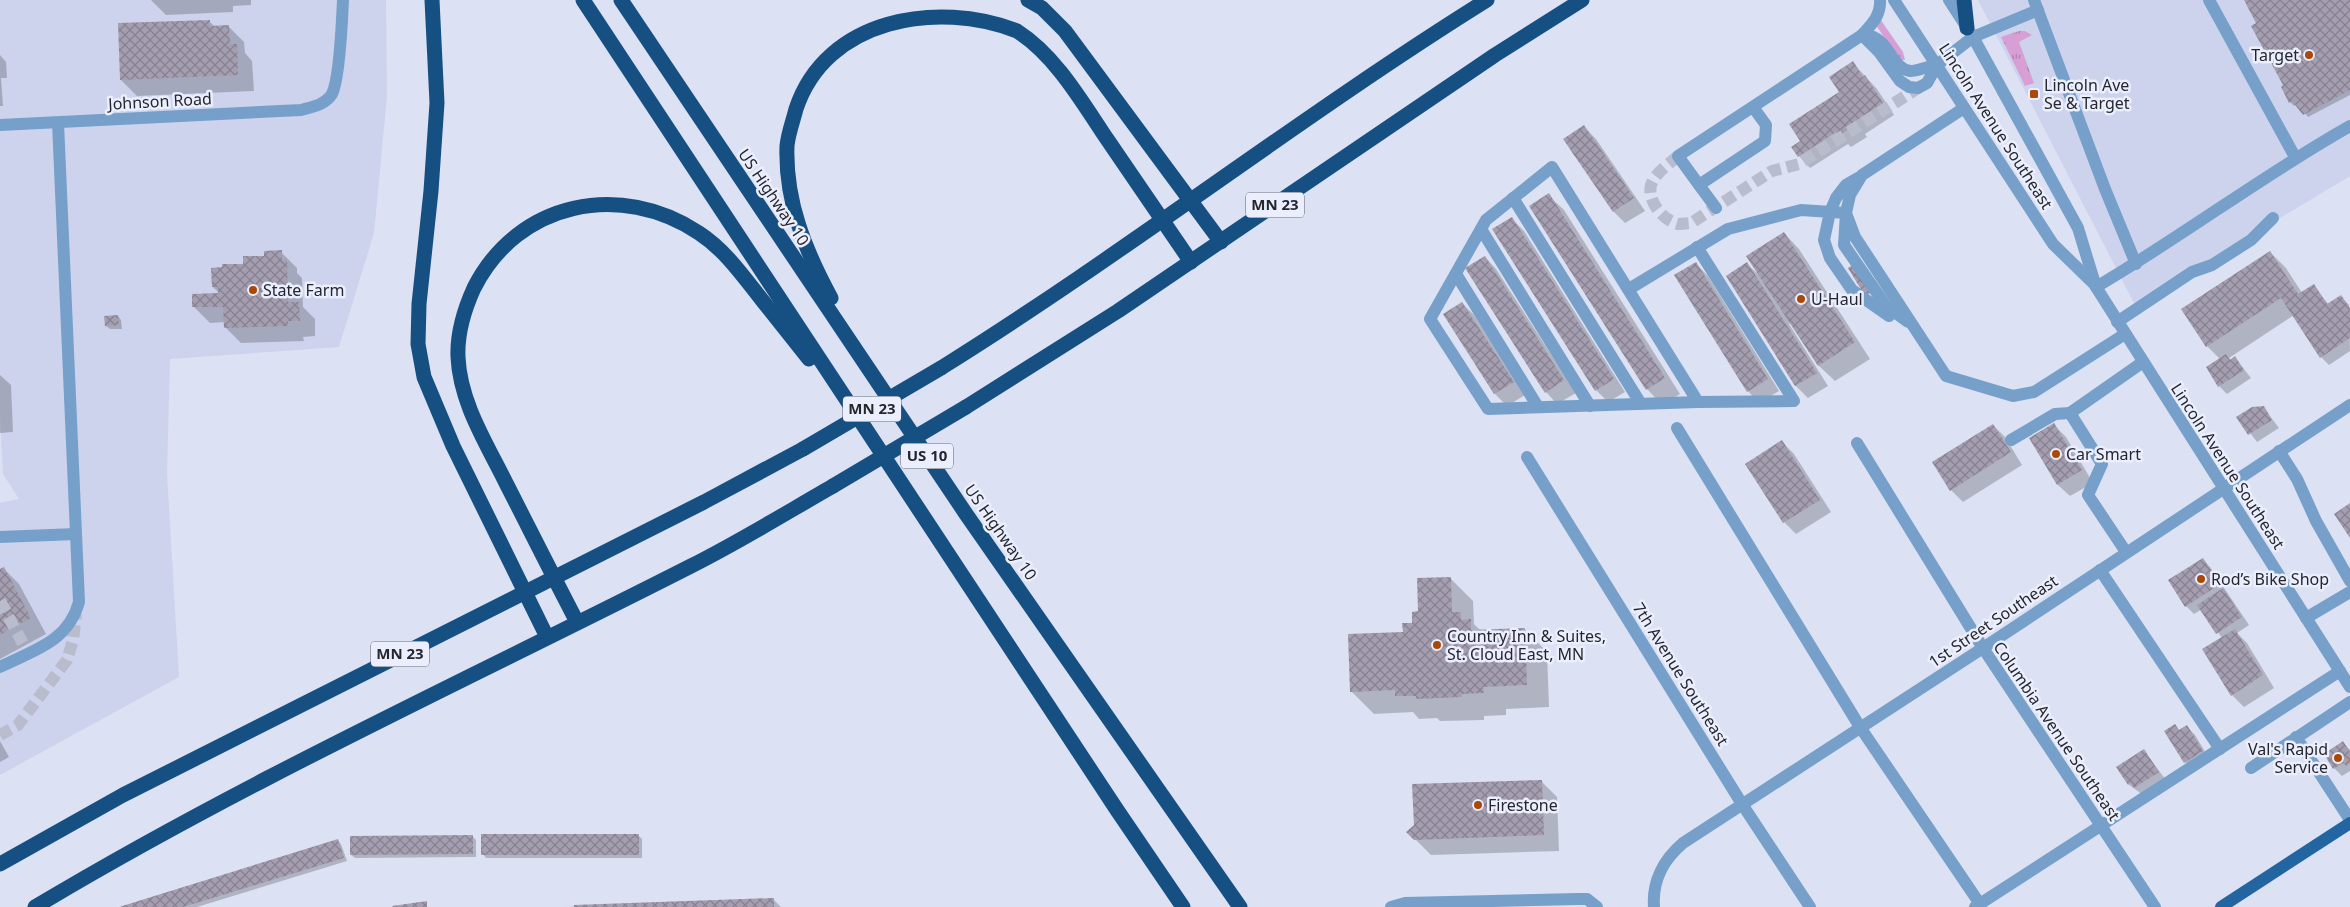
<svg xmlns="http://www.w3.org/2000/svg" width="2350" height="907" viewBox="0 0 2350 907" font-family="'Noto Sans',sans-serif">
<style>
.built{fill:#cdd3ed}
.grass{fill:url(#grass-tufts)}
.shadow{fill:#0003}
.building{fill:url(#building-cross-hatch)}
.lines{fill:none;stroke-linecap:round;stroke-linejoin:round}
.minor-tunnel{stroke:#b8bccc;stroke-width:12;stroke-dasharray:12 6;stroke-linecap:butt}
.minor{stroke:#76a0ca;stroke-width:12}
.major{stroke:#2265a1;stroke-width:12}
.highway{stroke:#165083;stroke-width:15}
.highway-bridge{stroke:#165083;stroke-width:15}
.poi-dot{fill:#a94807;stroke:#eaeefd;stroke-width:2}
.labels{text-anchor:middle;stroke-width:5;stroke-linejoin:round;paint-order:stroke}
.shield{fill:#eaeefd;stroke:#61636c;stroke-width:1}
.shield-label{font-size:15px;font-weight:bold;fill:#26272e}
.poi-label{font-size:16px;fill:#26272e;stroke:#eaeefd;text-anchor:start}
.street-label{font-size:16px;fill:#26272e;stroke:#eaeefd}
</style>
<defs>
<pattern id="grass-tufts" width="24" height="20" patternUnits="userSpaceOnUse" patternTransform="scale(1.25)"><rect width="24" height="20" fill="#d79fd5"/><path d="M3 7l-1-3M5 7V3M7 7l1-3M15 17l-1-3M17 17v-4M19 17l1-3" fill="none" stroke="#ae82ad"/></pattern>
<pattern id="building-cross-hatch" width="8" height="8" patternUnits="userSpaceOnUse" patternTransform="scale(1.25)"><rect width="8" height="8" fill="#a59eb0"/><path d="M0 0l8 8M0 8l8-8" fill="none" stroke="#868190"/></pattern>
</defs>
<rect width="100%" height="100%" fill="#dce1f3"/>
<g class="built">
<polygon points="0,0 386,0 387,96 374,233 339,347 170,359 167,473 179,677 0,775 0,503 19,499 3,474 0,418"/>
<polygon points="1978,0 2350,0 2350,176 2135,305"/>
</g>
<g class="grass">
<polygon points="1880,19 1903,52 1905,60 1901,60 1897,57 1876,25"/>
<polygon points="2019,31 2025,31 2032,35 2019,42 2034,83 2025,86 2001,37"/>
</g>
<g class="shadow">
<polygon points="151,0 251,0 251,5 233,6 233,12 166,15"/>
<polygon points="2245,0 2350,0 2350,95 2308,117 2297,104 2294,106 2290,102 2258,23"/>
<polygon points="209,21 215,27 228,26 244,42 245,53 252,61 254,91 137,96 121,80"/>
<polygon points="0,55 6,62 7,78 1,78 3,106 0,106"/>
<polygon points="1853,63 1877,89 1894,115 1865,134 1867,137 1851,147 1848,144 1810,168 1799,156 1801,141 1840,93"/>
<polygon points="1584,127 1596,139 1645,211 1625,223 1613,211"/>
<polygon points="1548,195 1564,210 1680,394 1662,405 1647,389"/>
<polygon points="1512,219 1524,231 1625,392 1608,402 1596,390 1494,230"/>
<polygon points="1784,233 1799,249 1870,359 1835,381 1819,366 1791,323 1789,324 1828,386 1808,398 1796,386 1728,276 1747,264 1761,277"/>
<polygon points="281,252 297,268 297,273 302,278 303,307 315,319 315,336 303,337 304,341 241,343 225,327 225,322 210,323 194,307 221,295 213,287 244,265"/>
<polygon points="2270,252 2286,268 2302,293 2313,285 2329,305 2341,297 2349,305 2350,351 2329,365 2321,357 2294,315 2229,358 2231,360 2235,358 2251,378 2227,394 2219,386 2220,359 2207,346 2183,309"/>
<polygon points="1485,257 1496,269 1576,393 1557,404 1546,392"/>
<polygon points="1696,264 1708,276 1779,391 1759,403 1748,391"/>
<polygon points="1462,303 1474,315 1525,395 1507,406 1495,394 1444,315"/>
<polygon points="118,316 121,320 122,329 110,329 106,326"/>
<polygon points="0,375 11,385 13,432 0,433"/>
<polygon points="2263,407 2279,428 2257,442 2238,417"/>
<polygon points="1993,425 2005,437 2022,465 1963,502 1951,490"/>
<polygon points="2054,425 2066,437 2093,483 2070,496 2058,485"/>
<polygon points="1782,442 1794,454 1831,512 1796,534 1784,522 1747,464"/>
<polygon points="2202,559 2210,567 2249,625 2237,633 2247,643 2274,688 2244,707 2232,695 2222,638 2202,609 2194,614 2186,606"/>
<polygon points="3,568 19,584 46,634 0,659 0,570"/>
<polygon points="1450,578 1473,601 1474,624 1480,630 1524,629 1547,652 1549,707 1506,709 1506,715 1484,716 1484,720 1440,721 1437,718 1419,719 1413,712 1374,714 1351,691 1414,624 1419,613"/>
<polygon points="2187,727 2195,735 2210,760 2192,770 2185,762 2180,731"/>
<polygon points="0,741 9,757 0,762"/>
<polygon points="2343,743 2350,750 2350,771 2342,776 2334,768"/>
<polygon points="2144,751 2166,780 2143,795 2128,784"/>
<polygon points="1541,781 1557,797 1559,851 1431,855 1408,832"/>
<polygon points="472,836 476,840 476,857 355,858 351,855"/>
<polygon points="639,836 642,839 642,858 486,858 483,854"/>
<polygon points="338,841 341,844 347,861 197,907 122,907"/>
<polygon points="773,899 781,907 566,907"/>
</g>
<g class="building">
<polygon points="2244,0 2350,0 2350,90 2303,115 2292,101 2289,103 2281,87 2283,85 2251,26 2256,23"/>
<polygon points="210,20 210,26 229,25 230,44 237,44 238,75 120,80 118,23"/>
<polygon points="1853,61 1863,77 1865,75 1883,103 1854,122 1856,125 1838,136 1836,132 1798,157 1791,147 1800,141 1789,124 1839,92 1829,77"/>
<polygon points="1584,125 1634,198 1613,212 1563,139"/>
<polygon points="1549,193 1665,378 1646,390 1529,206"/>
<polygon points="1512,217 1614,379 1595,391 1492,229"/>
<polygon points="1784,232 1855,342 1818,366 1746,256"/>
<polygon points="282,250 282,261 287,260 288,302 299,302 300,321 288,321 288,326 224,328 223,307 192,307 192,294 218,293 218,287 212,287 211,268 222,267 222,264 243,264 243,256 264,256 264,251"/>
<polygon points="2270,251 2298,294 2314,284 2327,304 2341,295 2350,308 2350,338 2320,358 2281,298 2206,347 2181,309"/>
<polygon points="1485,256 1564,380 1545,393 1465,268"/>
<polygon points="1860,260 1878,289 1865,296 1848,268"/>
<polygon points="1696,262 1768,379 1747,392 1674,275"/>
<polygon points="1747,262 1817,373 1795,386 1726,276"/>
<polygon points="1462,302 1514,382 1494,394 1443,314"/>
<polygon points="118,315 119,325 105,326 104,316"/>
<polygon points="2226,354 2230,360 2235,356 2244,370 2218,387 2206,367"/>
<polygon points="2264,406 2272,420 2248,435 2236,417 2252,407"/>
<polygon points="2054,423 2082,470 2057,485 2029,438"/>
<polygon points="1993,424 2011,452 1950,491 1932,462"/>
<polygon points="1782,440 1820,500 1783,523 1745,464"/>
<polygon points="2350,503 2350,538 2334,514"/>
<polygon points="2203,558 2220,584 2185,607 2168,580"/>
<polygon points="4,567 31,618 0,635 0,569"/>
<polygon points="1451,577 1452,612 1461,612 1461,620 1471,619 1471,630 1525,628 1527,685 1483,687 1484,693 1462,694 1462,697 1416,699 1416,696 1395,696 1395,690 1350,692 1348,634 1403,632 1402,623 1412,623 1412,612 1418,611 1417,578"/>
<polygon points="2223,588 2242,617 2216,634 2197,605"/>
<polygon points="2235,629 2263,675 2231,696 2202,649"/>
<polygon points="2175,724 2179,730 2187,725 2203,751 2184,763 2164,731"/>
<polygon points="2343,741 2350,752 2350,763 2346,766 2344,763 2333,769 2324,754"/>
<polygon points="2144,749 2159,772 2134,788 2130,783 2128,785 2116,767"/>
<polygon points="1542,780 1544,835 1414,840 1406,832 1414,825 1412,784"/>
<rect x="481" y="834" width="158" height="21"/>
<polygon points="473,835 473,854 350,855 350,836"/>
<polygon points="338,839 344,858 183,907 119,907"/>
<polygon points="774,898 774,907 574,907 574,905"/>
<polygon points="427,901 427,907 393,907 392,906"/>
</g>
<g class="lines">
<g class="minor-tunnel">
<path d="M1678,156C1669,164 1655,173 1651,185C1647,201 1663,221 1679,224C1682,224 1688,223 1691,223L1772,171L1799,164L1918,88"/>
<polyline points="0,601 28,653"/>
<polyline points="0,735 18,725 67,660 73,640 76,614"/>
</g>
<g class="minor">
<polyline points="1894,0 2053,244 2095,285"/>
<polyline points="1949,0 1973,37 2078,228 2096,287 2350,687"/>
<polyline points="2034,0 2105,189 2136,264"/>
<polyline points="2209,0 2295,157"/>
<polyline points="1862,35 1879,52 1900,81 1909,87 1918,88 1927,83 1937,65 1973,37 2038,10"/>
<path d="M1865,35C1890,37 1890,68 1910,71C1917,71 1929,66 1937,65"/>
<path d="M1753,107L1766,125L1765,141L1699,185L1678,156L1862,35C1872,24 1881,15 1880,0"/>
<polyline points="1964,108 1862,175 1850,195 1846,213 1855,237 1946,376 2013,396 2034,392 2125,334"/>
<path d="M0,125L301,110C312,107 325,105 332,94C340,78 342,20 343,0"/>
<polygon points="1552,167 1698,402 1488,409 1430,319 1486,220"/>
<polyline points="1858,178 1846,185 1836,198 1830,212 1824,240 1830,258 1852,290 1889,316"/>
<polyline points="1699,185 1716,208"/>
<polyline points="1513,198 1641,404"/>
<polyline points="1481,229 1590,406"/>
<polyline points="1697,247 1794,401 1698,402"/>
<polyline points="1456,274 1538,407"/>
<path d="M2096,287C2183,236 2263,175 2350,126"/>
<polyline points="1629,289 1728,229 1801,210 1846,213 1844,245 1886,306 1908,322"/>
<polyline points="2117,322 2192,272 2212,265 2251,240 2273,218"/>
<polyline points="1677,428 1860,727 1980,904"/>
<polyline points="2011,440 2055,414 2070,413"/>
<polyline points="1857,443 1983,648 2155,907"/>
<polyline points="2279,451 2297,479 2316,521 2350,581"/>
<polyline points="1527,457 1742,804 1810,907"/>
<polyline points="0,537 76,534"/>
<polyline points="2126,552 2088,495 2102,464 2070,413 2143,362"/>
<polyline points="2100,570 2220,749"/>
<polyline points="2306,618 2350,592"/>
<path d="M0,667C34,650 68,642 79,602L58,123"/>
<polyline points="2296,737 2350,820"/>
<polyline points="2251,768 2350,702"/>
<polyline points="1391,907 1405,903 1578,899 1587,899 1597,907"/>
<path d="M1654,907C1652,881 1664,859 1683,843L1983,648L2350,405"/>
<polyline points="1975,907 2340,671"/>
</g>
<polyline class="major" points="2221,907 2350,823"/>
<g class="highway">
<polyline points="432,0 437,103 431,191 419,304 418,344 424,377 453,446 547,637"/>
<polyline points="583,0 1117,810 1183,907"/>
<polyline points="621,0 966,514 1240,907"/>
<polyline points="1028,0 1042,8 1065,31 1221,242"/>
<polyline points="1964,0 1967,28"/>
<path d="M831,298C805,250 785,201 787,146C788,134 793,121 796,109C826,18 938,0 1017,31C1056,56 1082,102 1107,139C1135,180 1163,221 1191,262"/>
<path d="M941,368C1127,252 1301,116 1487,0"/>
<polyline points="966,407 1118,311 1495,55 1582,0"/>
<path d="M577,622C553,576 530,530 506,483C487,444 460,403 458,357C457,333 464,310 474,288C518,201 621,181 699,233C725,250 743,276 762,300C778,320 794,340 809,359"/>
<polyline points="0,864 123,795 704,502 803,449"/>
<path d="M35,907C247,780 471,678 691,566C739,542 786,513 833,486"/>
</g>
<g class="highway-bridge">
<polyline points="803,449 941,368"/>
<polyline points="833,486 966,407"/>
</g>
</g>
<g class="poi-dot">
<circle cx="2309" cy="55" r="5"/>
<rect x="2029" y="89" width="10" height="10" rx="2.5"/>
<circle cx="253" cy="290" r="5"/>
<circle cx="1801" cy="299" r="5"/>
<circle cx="2056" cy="454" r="5"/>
<circle cx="2201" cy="579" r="5"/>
<circle cx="1437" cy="645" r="5"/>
<circle cx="2338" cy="758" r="5"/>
<circle cx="1478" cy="805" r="5"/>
</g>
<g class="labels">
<g class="shield">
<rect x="1246" y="192.5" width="58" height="25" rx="4"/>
<rect x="843" y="396.5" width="58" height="25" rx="4"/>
<rect x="901" y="443.5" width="52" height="25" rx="4"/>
<rect x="371" y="641.5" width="58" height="25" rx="4"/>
</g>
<g class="shield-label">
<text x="1275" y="210">MN 23</text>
<text x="872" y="414">MN 23</text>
<text x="927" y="461">US 10</text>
<text x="400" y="659">MN 23</text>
</g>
<g class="poi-label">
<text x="2299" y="61" text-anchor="end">Target</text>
<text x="2044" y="91">Lincoln Ave<tspan x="2044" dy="18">Se &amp; Target</tspan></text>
<text x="263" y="296">State Farm</text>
<text x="1811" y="305">U-Haul</text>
<text x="2066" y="460">Car Smart</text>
<text x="2211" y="585">Rod’s Bike Shop</text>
<text x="1447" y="642">Country Inn &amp; Suites,<tspan x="1447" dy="18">St. Cloud East, MN</tspan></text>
<text x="2328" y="755" text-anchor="end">Val's Rapid<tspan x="2328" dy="18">Service</tspan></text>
<text x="1488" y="811">Firestone</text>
</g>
<g class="street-label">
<text transform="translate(160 101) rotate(-3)" y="6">Johnson Road</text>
<text transform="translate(1996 126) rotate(57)" y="6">Lincoln Avenue Southeast</text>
<text transform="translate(774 197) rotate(56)" y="6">US Highway 10</text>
<text transform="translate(2228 466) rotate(57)" y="6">Lincoln Avenue Southeast</text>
<text transform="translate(1001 532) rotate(55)" y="6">US Highway 10</text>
<text transform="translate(1993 621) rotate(-34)" y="6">1st Street Southeast</text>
<text transform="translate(1681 674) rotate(58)" y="6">7th Avenue Southeast</text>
<text transform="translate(2057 731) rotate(56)" y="6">Columbia Avenue Southeast</text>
</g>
</g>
</svg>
